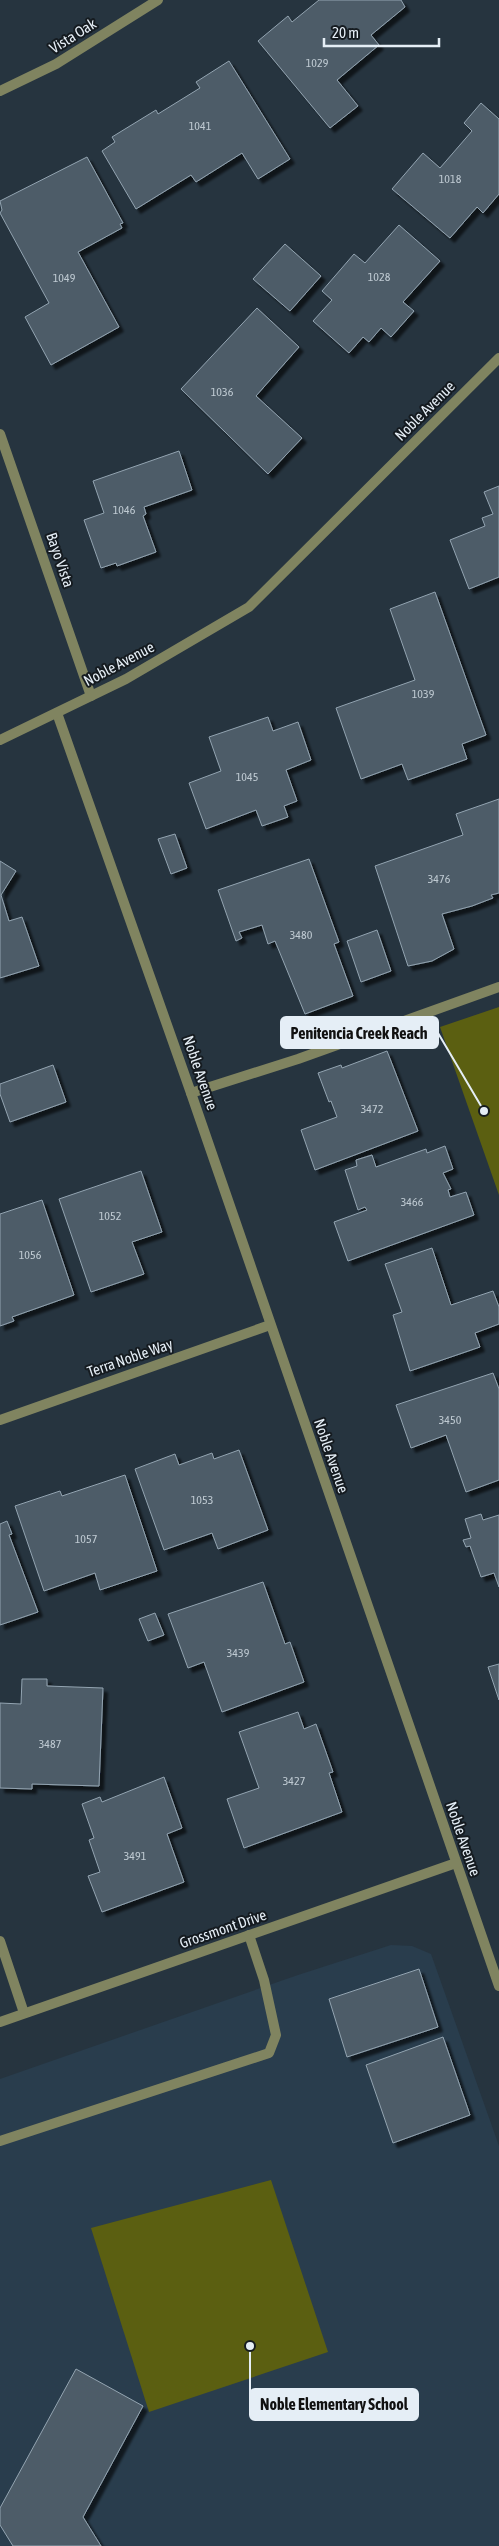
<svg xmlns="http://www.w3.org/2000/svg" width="499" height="2546" viewBox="0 0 499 2546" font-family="'Asap Condensed',sans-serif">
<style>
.built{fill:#293d4d}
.green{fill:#5b5f11}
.building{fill:#4d5c68;stroke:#93a4b1;filter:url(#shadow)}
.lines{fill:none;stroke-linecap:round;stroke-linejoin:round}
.service{stroke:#808460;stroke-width:10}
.minor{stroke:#808460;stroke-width:10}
.labels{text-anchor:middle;stroke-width:4;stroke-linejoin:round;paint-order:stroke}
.number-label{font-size:12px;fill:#bfcad2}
.street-label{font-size:15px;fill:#e5eef6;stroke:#151b20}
.leader{fill:none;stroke:#e5eef6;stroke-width:2}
.callout-dot{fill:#e5eef6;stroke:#151b20;stroke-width:2}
.callout{fill:#e5eef6;stroke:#e5eef6;stroke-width:2}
.callout-label{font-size:16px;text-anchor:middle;font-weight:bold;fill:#111}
</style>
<defs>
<filter id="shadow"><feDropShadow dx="4.5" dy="4.5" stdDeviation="1" flood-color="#0009"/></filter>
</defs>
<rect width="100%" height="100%" fill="#26343f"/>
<polygon class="built" points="391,1945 412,1946 431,1954 499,2146 499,2546 0,2546 0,2079 298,1975"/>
<g class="green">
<polygon points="499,1007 499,1195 440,1027"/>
<polygon points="271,2180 328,2352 149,2412 91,2228"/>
</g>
<g class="building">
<polygon points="319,0 401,0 405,7 371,35 379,45 337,80 358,106 330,128 258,41 288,16 292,22"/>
<polygon points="229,61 290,159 258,179 242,153 196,182 191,175 136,209 102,151 115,142 112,137 156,110 158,114 200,88 196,82"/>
<polygon points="481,103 499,119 499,194 483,213 477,207 450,238 392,189 423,153 440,168 472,131 464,123"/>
<polygon points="87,157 123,223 120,224 122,228 78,252 119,327 51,365 25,317 49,303 0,213 2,210 0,201"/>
<polygon points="399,225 440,261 403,302 414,311 391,337 381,328 369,342 363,337 349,353 313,321 332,300 322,291 354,254 365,263"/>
<polygon points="285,244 321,276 290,311 253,279"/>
<polygon points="257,308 299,347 256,396 302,438 268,474 181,389"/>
<polygon points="179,451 192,490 144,507 146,514 143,516 156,552 117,566 116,563 101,568 84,520 104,513 93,481"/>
<polygon points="499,486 499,577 469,589 450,540 485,526 482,518 493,514 484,492"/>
<polygon points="435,592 486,735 462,744 467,759 408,780 402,764 361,779 336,708 415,680 390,609"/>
<polygon points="268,717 273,731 298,722 311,760 286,770 297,801 284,806 288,817 262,826 256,810 206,829 189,783 221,771 209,737"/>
<polygon points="499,799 499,893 491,895 493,898 472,906 442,914 454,949 432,961 408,966 375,866 463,835 456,814"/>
<polygon points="175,834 187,868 171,874 158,839"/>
<polygon points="309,859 339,942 334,944 353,996 305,1014 275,941 268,944 262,925 239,932 242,938 236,941 218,890"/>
<polygon points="0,861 16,871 1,895 9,921 22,917 39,966 0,978"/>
<polygon points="377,930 391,971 361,982 347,941"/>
<polygon points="387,1051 418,1131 315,1170 301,1130 337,1117 331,1101 329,1102 318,1073 341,1065 342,1068"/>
<polygon points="53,1065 66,1102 10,1122 0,1094 0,1084"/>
<polygon points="445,1146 453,1169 443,1173 451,1189 448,1190 450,1197 466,1192 474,1215 348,1261 334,1222 367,1210 365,1207 358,1210 345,1170 357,1166 356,1160 372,1155 376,1167 426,1149 427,1153"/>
<polygon points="141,1171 162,1232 132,1242 144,1274 91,1292 59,1199"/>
<polygon points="42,1200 74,1295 12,1317 14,1321 0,1326 0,1214"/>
<polygon points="432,1248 451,1305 493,1291 499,1307 499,1324 475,1333 480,1347 410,1371 393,1315 402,1312 385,1264"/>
<polygon points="493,1373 499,1389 499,1480 466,1492 446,1435 411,1448 396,1405"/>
<polygon points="239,1450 268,1530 218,1549 212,1533 164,1550 135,1469 175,1454 179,1465 212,1453 214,1459"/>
<polygon points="125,1475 157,1571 100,1590 95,1573 44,1591 15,1506 60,1491 62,1496"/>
<polygon points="481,1514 483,1520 499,1515 499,1587 494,1573 481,1577 470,1546 466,1547 463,1540 471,1538 465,1519"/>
<polygon points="7,1521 12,1534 9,1535 38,1612 0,1625 0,1524"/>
<polygon points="263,1582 285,1644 290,1642 304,1682 222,1712 204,1662 188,1668 168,1614"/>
<polygon points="155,1613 164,1635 148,1641 139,1619"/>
<polygon points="499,1664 499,1700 488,1667"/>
<polygon points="22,1679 47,1679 47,1686 103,1688 99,1786 32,1784 32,1789 0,1788 0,1703 21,1704"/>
<polygon points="298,1712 304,1729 316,1724 333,1772 329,1773 342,1812 244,1848 227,1799 259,1788 239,1732"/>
<polygon points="164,1777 182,1828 167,1834 184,1882 102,1912 88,1876 100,1872 89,1840 94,1838 82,1804 100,1797 102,1802"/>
<polygon points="419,1969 438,2027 347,2057 329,1999"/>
<polygon points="443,2037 470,2115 393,2143 366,2065"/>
<polygon points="76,2369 143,2406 83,2517 101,2546 13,2546 0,2525 0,2508"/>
</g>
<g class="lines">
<g class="service">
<polyline points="191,1093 298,1059 499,987"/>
<polyline points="0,1941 24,2013"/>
<polyline points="0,2141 269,2053 276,2035 264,1980 249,1935"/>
</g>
<g class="minor">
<polyline points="0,91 56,64 158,0"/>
<polyline points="0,434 91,696"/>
<polyline points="57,713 191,1093 499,1986"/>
<polyline points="0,740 126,679 249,607 499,358"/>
<polyline points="0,1420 270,1325"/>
<polyline points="0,2022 456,1863"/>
</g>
</g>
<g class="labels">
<g class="number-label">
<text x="317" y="67">1029</text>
<text x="200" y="130">1041</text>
<text x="450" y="183">1018</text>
<text x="379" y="281">1028</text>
<text x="64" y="282">1049</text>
<text x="222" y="396">1036</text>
<text x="124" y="514">1046</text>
<text x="423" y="698">1039</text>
<text x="247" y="781">1045</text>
<text x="439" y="883">3476</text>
<text x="301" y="939">3480</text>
<text x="372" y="1113">3472</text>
<text x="412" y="1206">3466</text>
<text x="110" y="1220">1052</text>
<text x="30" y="1259">1056</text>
<text x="450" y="1424">3450</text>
<text x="202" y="1504">1053</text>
<text x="86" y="1543">1057</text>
<text x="238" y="1657">3439</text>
<text x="50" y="1748">3487</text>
<text x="294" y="1785">3427</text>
<text x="135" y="1860">3491</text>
</g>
<g class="street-label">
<text transform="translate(73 36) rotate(-32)" y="5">Vista Oak</text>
<text transform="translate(425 411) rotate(-45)" y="5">Noble Avenue</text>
<text transform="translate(60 560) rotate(71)" y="5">Bayo Vista</text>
<text transform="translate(119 664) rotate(-28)" y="5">Noble Avenue</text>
<text transform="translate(200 1073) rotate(71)" y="5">Noble Avenue</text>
<text transform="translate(130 1358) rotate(-19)" y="5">Terra Noble Way</text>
<text transform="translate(331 1456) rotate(71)" y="5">Noble Avenue</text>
<text transform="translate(463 1839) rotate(71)" y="5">Noble Avenue</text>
<text transform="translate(223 1929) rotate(-19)" y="5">Grossmont Drive</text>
</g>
</g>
<path class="leader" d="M484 1111L438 1033M250 2346L250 2405"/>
<g class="callout-dot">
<circle cx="484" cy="1111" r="5"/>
<circle cx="250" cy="2346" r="5"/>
</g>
<g class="callout">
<rect x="281" y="1017" width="157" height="31" rx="5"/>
<rect x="250" y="2389" width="168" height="31" rx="5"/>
</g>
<g class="callout-label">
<text x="359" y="1039">Penitencia Creek Reach</text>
<text x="334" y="2410">Noble Elementary School</text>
</g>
<path d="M324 38v8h115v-8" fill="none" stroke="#e5eef6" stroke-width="2.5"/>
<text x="332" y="38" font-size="15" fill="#e5eef6" stroke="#151b20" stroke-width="4" paint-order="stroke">20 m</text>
</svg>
